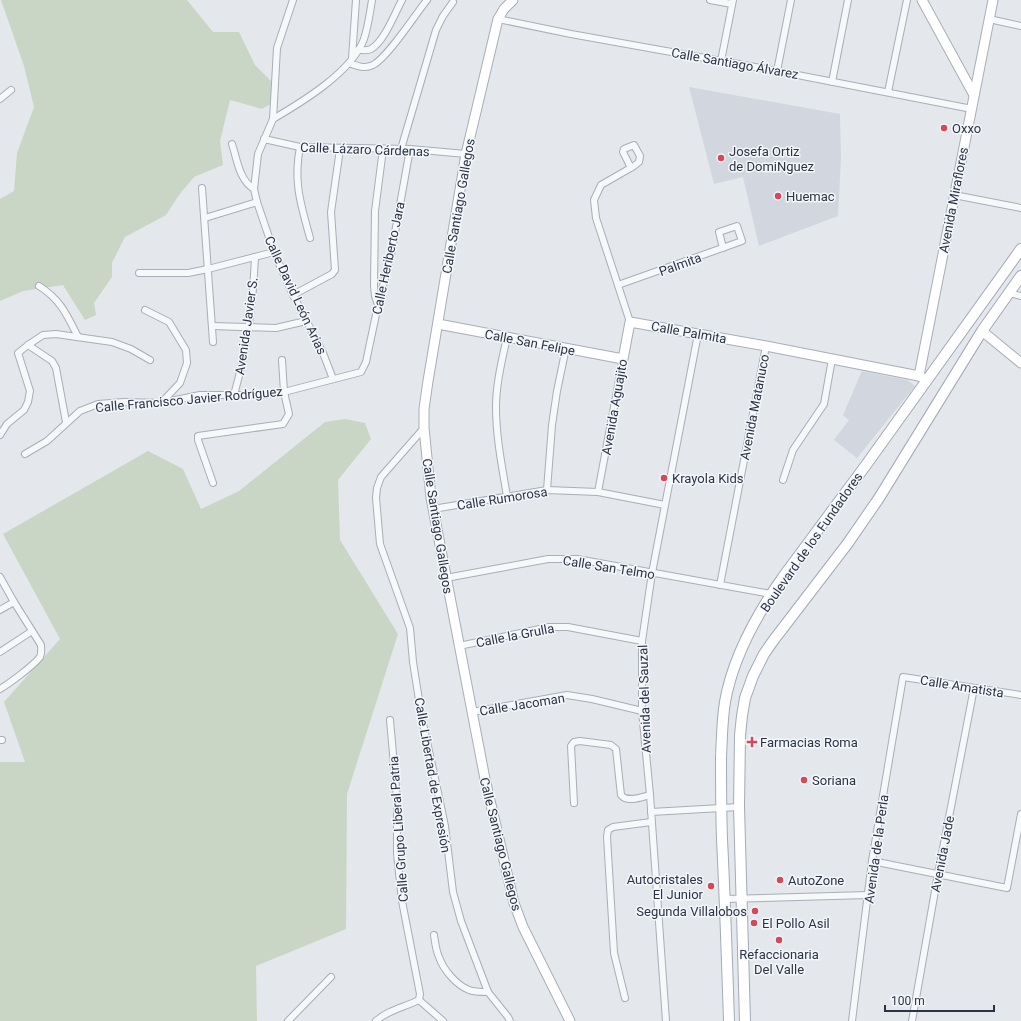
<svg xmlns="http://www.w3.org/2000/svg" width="1021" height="1021" viewBox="0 0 1021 1021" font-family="Roboto,sans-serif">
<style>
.built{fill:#d2d6de}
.green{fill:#c9d6c5}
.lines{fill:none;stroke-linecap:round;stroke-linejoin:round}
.street-casing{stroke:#a9aeb7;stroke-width:8}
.secondary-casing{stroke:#a9aeb7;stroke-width:11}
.primary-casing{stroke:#a3abb8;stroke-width:12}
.street{stroke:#f7f8fa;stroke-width:6}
.secondary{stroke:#fff;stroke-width:9}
.primary{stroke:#fff;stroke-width:10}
.poi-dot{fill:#d1495b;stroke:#f4f6f9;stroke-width:1.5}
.labels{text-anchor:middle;stroke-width:3;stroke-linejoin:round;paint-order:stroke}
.street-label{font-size:13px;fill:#2b3445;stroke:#f4f6f9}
.poi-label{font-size:13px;fill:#2b3445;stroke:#f4f6f9;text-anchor:start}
</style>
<rect width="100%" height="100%" fill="#e4e7ec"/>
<g class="built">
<polygon points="689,87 840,114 841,158 838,216 759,246 743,177 714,184"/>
<polygon points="862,371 907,380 915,386 857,458 834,440 849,420 843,415"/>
</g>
<g class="green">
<polygon points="1,0 187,0 213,32 239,32 255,65 275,85 274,102 262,109 230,100 220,141 223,165 194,177 179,195 166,215 125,237 112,263 112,277 94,303 96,315 85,320 63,285 23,291 0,301 0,199 14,191 17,153 34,107 24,66"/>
<polygon points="345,419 365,423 371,439 338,480 340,540 398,634 347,794 346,929 256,966 257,1021 0,1021 0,762 25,762 4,702 60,639 3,534 148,451 183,469 201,509 239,491 325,422"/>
</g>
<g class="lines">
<defs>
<g id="street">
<polyline points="293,0 277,48 273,119 258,154 254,189 257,202 274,252 293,295 323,353 333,379"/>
<polyline points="710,0 732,4"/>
<polyline points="498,19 571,34 777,71 972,109"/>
<polyline points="989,19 1021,26"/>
<path d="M358,50C362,50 367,51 371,49C384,42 395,13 402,0"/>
<polyline points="352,58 356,0"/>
<polyline points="721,61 733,0"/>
<path d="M349,63C357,66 364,69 373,65C388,57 415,15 427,0"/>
<polyline points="777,71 791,0"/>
<polyline points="832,82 848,0"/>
<polyline points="888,92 907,0"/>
<polyline points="0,99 11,90"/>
<path d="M273,119C302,102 352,72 364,39C368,27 370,13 372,0"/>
<polyline points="264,139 300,147 410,149 466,154"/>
<path d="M232,144C237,159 239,180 254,189"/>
<path d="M300,147C293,182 301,205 310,238"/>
<polyline points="401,149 436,30 443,16 453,2"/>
<polyline points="202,188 213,342"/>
<polyline points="954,195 1021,208"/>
<polyline points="205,218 257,202"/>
<polyline points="139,273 188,273 208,269 274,252"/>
<polyline points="618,285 742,241 737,226 719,232 723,248"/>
<path d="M39,286C61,300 67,315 78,337"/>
<polyline points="1009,293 1021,296"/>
<polyline points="293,295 332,274 335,270 331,212 340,149"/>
<polyline points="378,305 375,296 374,286 375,211 383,149"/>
<polyline points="145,310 169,322 186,350 187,363 180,383 162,402"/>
<polyline points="630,322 596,218 594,200 601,185 634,166 639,162 640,156 634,145 624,149 623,152 631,168"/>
<polyline points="212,326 276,328 306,321"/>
<polyline points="28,345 52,361 56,368 66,422"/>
<path d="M234,395C247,350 253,304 255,257"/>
<polyline points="424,428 381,477 377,488 376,498 380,544 410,628 413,662 422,719 436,783 445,826 453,892 461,921 488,992 508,1017 510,1021"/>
<polyline points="0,435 7,424 24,410 28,402 30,391 18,353 28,345 43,335 56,334 112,342 131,349 150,360"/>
<polyline points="25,454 47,441 80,411 98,404 124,402 161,403 200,395 264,395 284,392 361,372 366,362 378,305 391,255 410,149"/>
<polyline points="783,480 793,450 824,404 832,359"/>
<polyline points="213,483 198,440 198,436 283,424 289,414 284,392 282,360"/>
<polyline points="547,490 552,425 557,391 566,348"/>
<polyline points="598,492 623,359"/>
<path d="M507,496C502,467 496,437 496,407C496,384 502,360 507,337"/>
<polyline points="433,509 547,490 598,492 665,505"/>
<path d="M0,577L14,602L41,645C41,649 42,653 40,657C33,666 10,683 0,689"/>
<polyline points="446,578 548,559 577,559 771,594"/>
<polyline points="720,585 766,346"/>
<polyline points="0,610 14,602"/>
<polyline points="459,646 549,627 568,627 642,641"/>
<polyline points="0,652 32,631"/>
<polyline points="472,712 567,695 592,699 642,711"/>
<polyline points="390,720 397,799 397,854 402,901 420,994 419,1000"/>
<polyline points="0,740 2,740"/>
<path d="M574,803L571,746L574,742L580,741L611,745L616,749L621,795C627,803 642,797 650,795"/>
<polyline points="651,812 739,807"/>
<polyline points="872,861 1007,888 1021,814"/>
<polyline points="725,899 868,895"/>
<path d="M434,935C435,942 436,951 439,957C443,969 456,985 469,990C474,992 481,992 488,992"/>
<polyline points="625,998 614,953 607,837 608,830 613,827 651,822"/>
<polyline points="419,1000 443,1021"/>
<polyline points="288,1021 331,977"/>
<path d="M376,1021C388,1010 405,1007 419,1000"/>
<polyline points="666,1021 650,795 642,711 642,641 652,573 698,334"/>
<polyline points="852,1021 872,861 903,677 1021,695"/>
<polyline points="912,1021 938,874 974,688"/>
</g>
<g id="secondary">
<polyline points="513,0 504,9 498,19 466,154 428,381 424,409 424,428 431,498 485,779 514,903 523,927 570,1021"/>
<polyline points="922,0 974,95"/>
<polyline points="438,324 623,359 630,322 766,346 919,376 927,380"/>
<polyline points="982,331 1021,363"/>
<polyline points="919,376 993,0"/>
</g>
<g id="primary">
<path d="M729,1021C727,960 725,899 722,839C721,811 721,784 721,757C722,738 722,720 725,702C733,656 757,614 783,577L866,465L1021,249"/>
<polyline points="745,1021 739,807 740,735 742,716 745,698 753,676 764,654 773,641 848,543 879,498 982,331 1021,276"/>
</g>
</defs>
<use href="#street" class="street-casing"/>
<use href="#secondary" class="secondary-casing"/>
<use href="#primary" class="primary-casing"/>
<use href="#street" class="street"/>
<use href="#secondary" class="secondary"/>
<use href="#primary" class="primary"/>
</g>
<g class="poi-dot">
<circle cx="944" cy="128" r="4"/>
<circle cx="721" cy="158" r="4"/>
<circle cx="778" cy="196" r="4"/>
<circle cx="664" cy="478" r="4"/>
<path d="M750 736h4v4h4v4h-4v4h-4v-4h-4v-4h4z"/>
<circle cx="804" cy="780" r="4"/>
<circle cx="780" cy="880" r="4"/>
<circle cx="711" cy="886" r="4"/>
<circle cx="755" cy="911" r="4"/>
<circle cx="754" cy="923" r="4"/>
<circle cx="779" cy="940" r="4"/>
</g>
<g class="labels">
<g class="street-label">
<text transform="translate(735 63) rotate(10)" y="5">Calle Santiago Álvarez</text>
<text transform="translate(365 149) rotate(2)" y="5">Calle Lázaro Cárdenas</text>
<text transform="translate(953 200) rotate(-79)" y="5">Avenida Miraflores</text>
<text transform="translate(458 206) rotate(-80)" y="5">Calle Santiago Gallegos</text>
<text transform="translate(388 258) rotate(-78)" y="5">Calle Heriberto Jara</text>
<text transform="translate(680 264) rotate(-20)" y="5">Palmita</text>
<text transform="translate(296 295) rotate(65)" y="5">Calle David León Arias</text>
<text transform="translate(246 326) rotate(-82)" y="5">Avenida Javier S.</text>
<text transform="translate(689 332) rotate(10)" y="5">Calle Palmita</text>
<text transform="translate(530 342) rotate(11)" y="5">Calle San Felipe</text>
<text transform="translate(189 399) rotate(-5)" y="5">Calle Francisco Javier Rodríguez</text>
<text transform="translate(614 407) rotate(-80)" y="5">Avenida Aguajito</text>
<text transform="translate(754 407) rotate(-79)" y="5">Avenida Matanuco</text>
<text transform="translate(502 498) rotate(-9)" y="5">Calle Rumorosa</text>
<text transform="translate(438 526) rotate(81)" y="5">Calle Santiago Gallegos</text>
<text transform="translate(811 542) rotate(-55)" y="5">Boulevard de los Fundadores</text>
<text transform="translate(609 567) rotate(9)" y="5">Calle San Telmo</text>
<text transform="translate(515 635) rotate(-11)" y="5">Calle la Grulla</text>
<text transform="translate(962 686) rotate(9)" y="5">Calle Amatista</text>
<text transform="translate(644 699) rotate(-92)" y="5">Avenida del Sauzal</text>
<text transform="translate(522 704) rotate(-9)" y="5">Calle Jacoman</text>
<text transform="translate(433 775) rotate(80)" y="5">Calle Libertad de Expresión</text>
<text transform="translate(398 829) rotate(-94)" y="5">Calle Grupo Liberal Patria</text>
<text transform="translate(501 844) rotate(76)" y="5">Calle Santiago Gallegos</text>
<text transform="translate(876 849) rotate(-82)" y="5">Avenida de la Perla</text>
<text transform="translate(942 854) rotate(-79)" y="5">Avenida Jade</text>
</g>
<g class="poi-label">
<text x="952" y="133">Oxxo</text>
<text x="729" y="156">Josefa Ortiz<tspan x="729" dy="15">de DomiNguez</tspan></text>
<text x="786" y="201">Huemac</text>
<text x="672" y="483">Krayola Kids</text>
<text x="760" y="747">Farmacias Roma</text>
<text x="812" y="785">Soriana</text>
<text x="703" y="884" text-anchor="end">Autocristales<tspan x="703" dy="15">El Junior</tspan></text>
<text x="788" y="885">AutoZone</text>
<text x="747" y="916" text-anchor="end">Segunda Villalobos</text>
<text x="762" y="928">El Pollo Asil</text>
<text x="779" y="959" text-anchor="middle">Refaccionaria<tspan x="779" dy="15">Del Valle</tspan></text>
</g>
</g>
<path d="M885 1005v6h109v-6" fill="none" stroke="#2b3445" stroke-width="2"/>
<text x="891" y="1005" font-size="12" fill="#2b3445" stroke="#f4f6f9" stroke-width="3" paint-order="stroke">100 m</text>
</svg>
